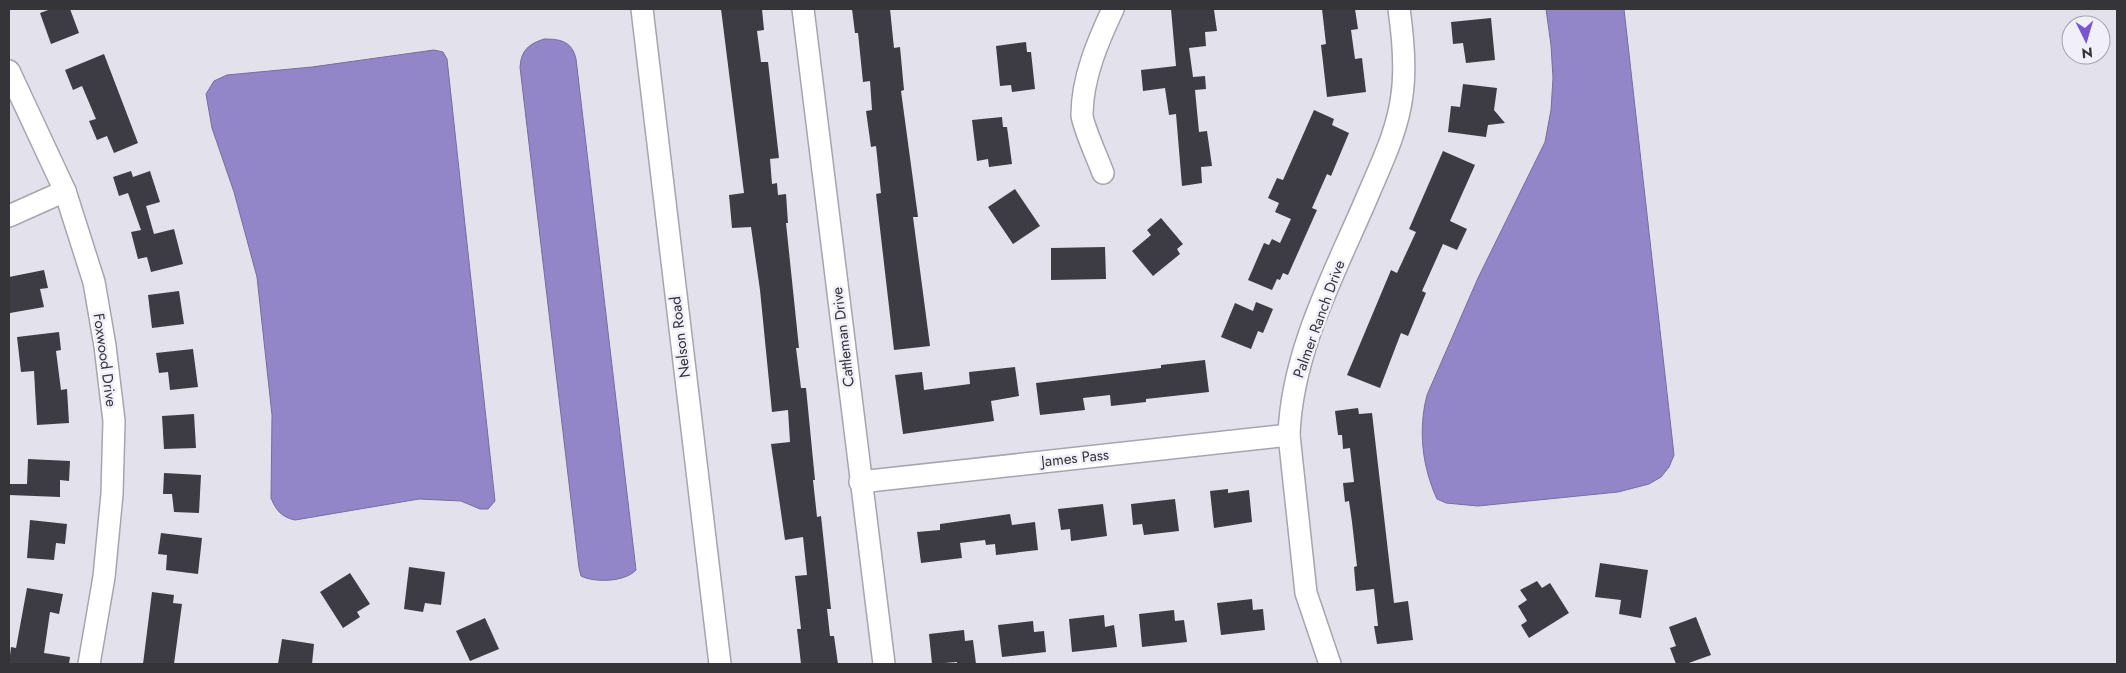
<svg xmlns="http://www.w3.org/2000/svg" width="2126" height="673" viewBox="0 0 2126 673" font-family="Jost,sans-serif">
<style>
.water{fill:#9286c9;stroke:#766d9e}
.building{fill:#3d3c44}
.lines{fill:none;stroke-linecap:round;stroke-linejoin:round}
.minor-casing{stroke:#a6a5ae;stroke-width:24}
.minor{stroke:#fff;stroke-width:21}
.labels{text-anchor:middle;stroke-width:5;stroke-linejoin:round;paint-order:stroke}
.street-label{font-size:15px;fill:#353438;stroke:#f1effa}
</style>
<rect width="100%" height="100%" fill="#e3e2ec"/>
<g class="water">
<path d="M1546,9H1624L1674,455L1669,467L1661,477L1649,484L1618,492L1478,506L1446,503L1437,499C1422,466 1418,430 1427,395L1478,278L1545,142L1551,110L1553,78L1551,45Z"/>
<path d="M544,39C562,39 572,42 576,59L636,570C625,582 595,583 581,576L579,568L520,67C521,50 529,44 544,39Z"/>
<path d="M434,50L443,52L447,59L495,501L488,509H480L461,501L419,499L295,520C281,517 276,510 271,498L272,415L257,277L234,192L212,128L206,94L214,81L227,75L312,67Z"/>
</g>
<g class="building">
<polygon points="51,9 70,9 79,33 51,44 40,13"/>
<polygon points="721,9 762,9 764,30 757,31 761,62 768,62 779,158 770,159 772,184 777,183 778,195 786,194 788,223 786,223 799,348 796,348 801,388 806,388 815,480 813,480 817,517 821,516 831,609 827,609 830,636 834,636 838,664 801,664 797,629 801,629 795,576 807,575 803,537 785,540 771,444 790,442 788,410 772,412 760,290 751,227 732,228 729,195 744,193"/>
<polygon points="852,9 890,9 894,48 900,47 904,90 901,91 918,217 913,217 930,346 894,350 876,194 881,193 876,146 871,147 866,111 872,110 870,81 863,82 858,33 855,33"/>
<polygon points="1171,9 1214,10 1217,31 1205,32 1206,46 1189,48 1193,77 1205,76 1206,89 1195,90 1199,132 1207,131 1212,166 1201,167 1202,183 1182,186 1176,114 1169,115 1165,88 1143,91 1141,70 1176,66"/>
<polygon points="1322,9 1355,9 1358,29 1351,30 1355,59 1362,58 1366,92 1327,97 1321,45 1326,44"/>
<polygon points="1491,18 1495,60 1466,63 1463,43 1453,44 1451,22"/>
<polygon points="1026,42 1027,52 1031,52 1035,89 1012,92 1011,85 1000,86 996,46"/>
<polygon points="104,54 138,143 114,153 107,136 97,140 89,121 96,119 82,86 73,90 65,70"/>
<polygon points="1463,84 1497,88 1494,110 1505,123 1488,125 1486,137 1448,132 1451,106 1460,107"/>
<polygon points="1314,110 1334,119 1332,125 1349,133 1331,176 1327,174 1312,208 1317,210 1288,275 1283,273 1280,280 1277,279 1272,290 1248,280 1264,243 1269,245 1272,239 1280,243 1291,219 1275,212 1279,203 1268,198 1277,178 1283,180"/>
<polygon points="1002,117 1003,127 1007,127 1012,164 989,167 988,159 977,161 972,120"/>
<polygon points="1443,151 1475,165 1450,221 1467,229 1457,250 1443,244 1422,291 1426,293 1408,336 1401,333 1380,388 1347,375 1391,270 1397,273 1416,232 1409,229"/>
<polygon points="131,171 133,177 150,171 160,202 146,206 154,234 174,229 183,264 151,272 147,257 138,259 131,232 141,230 128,193 119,196 113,177"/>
<polygon points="1015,189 1040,226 1013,244 988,207"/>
<polygon points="1161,218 1183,244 1177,249 1180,254 1153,276 1132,251 1151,235 1147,230"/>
<polygon points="1105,247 1106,279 1051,280 1051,248"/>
<polygon points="44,270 48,288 40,289 44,307 10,313 9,277"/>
<polygon points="179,291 184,324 152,328 148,295"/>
<polygon points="1256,302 1273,309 1263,333 1258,331 1251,349 1221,337 1235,303 1253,311"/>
<polygon points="59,332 61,350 56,351 61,390 67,389 69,423 37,425 34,371 21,372 17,337"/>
<polygon points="193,349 198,387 170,390 168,372 159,373 156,353"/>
<polygon points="1205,360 1209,392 1146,399 1146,402 1111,406 1110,395 1083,398 1085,410 1040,415 1036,383 1161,368 1161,365"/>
<polygon points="1015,367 1019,396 991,401 994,421 903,434 895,375 922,372 924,390 970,384 969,372"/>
<polygon points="1358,408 1359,414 1372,413 1394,603 1408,601 1413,640 1377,644 1374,626 1378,626 1374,589 1356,591 1354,567 1357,566 1352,522 1349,501 1345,502 1343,483 1354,482 1350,448 1343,449 1342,435 1338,435 1335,411"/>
<polygon points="194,414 196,448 164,449 162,416"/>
<polygon points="28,459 70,461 69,481 60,480 60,497 9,495 9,484 27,484"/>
<polygon points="164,473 201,475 199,513 174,512 172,494 163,494"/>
<polygon points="1228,489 1228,493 1249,490 1252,522 1214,528 1210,491"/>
<polygon points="1175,499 1179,531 1144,535 1142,524 1133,525 1131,504"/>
<polygon points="1103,504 1107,536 1071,541 1070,529 1061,530 1058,509"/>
<polygon points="1010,514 1012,525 1035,522 1038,550 996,555 995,544 986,545 985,540 960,543 962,558 921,563 917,532 940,530 940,524"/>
<polygon points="30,520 67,524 65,544 56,543 54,560 27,558"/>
<polygon points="161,533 202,538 198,574 166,570 167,555 158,554"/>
<polygon points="1600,563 1648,570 1641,618 1619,614 1621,600 1595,597"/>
<polygon points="409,567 445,572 441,605 425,603 423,612 404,609"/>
<polygon points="350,573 370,604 357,612 360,617 343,628 320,592"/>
<polygon points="1537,581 1542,588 1550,583 1569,613 1529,638 1521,625 1527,621 1518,606 1527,600 1520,590"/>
<polygon points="27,588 63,594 59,614 50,612 44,653 70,657 69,664 9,664 11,647 16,648"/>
<polygon points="152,592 174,595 173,603 182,604 174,664 143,664"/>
<polygon points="1252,599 1253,610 1263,609 1265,630 1221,635 1217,603"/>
<polygon points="1174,610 1175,621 1184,620 1187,642 1142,647 1139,614"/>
<polygon points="1104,615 1105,627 1114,625 1117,647 1072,652 1069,619"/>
<polygon points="1696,617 1711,655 1686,664 1676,664 1670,648 1676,646 1669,627"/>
<polygon points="485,618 499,649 470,661 456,631"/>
<polygon points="1033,621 1034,632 1044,631 1046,652 1002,657 998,625"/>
<polygon points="964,630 965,641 973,640 976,664 957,664 957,662 932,664 929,634"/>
<polygon points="282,639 314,644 312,664 278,664"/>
</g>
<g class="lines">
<defs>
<g id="minor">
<polyline points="642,9 720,664"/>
<polyline points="803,9 884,664"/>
<polyline points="9,71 65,191 94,282 105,346 114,421 112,494 104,577 89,664"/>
<path d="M1103,173C1098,159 1083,127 1082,115C1082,78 1098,41 1113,9"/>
<polyline points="9,216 65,191"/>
<polyline points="860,482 1289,435"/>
<path d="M1330,664L1306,593L1289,435C1292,348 1338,267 1371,188C1384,158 1398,128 1402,95C1406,67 1403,37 1399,9"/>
</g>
</defs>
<use href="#minor" class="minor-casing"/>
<use href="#minor" class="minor"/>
</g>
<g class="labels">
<g class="street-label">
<text transform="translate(1319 319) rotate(-70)" y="5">Palmer Ranch Drive</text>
<text transform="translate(680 337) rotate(-97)" y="5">Nelson Road</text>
<text transform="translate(843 337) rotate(-97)" y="5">Cattleman Drive</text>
<text transform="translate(105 360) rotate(82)" y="5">Foxwood Drive</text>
<text transform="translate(1075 458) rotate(-6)" y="5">James Pass</text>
</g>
</g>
<rect width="2126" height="673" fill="none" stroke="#353438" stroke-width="20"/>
<g transform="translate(2086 40) rotate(175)"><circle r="24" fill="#f1effa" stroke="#a6a4ac"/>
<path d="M0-4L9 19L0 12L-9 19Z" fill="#7756d0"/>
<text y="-8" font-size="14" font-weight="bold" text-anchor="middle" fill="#353438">N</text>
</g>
</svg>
